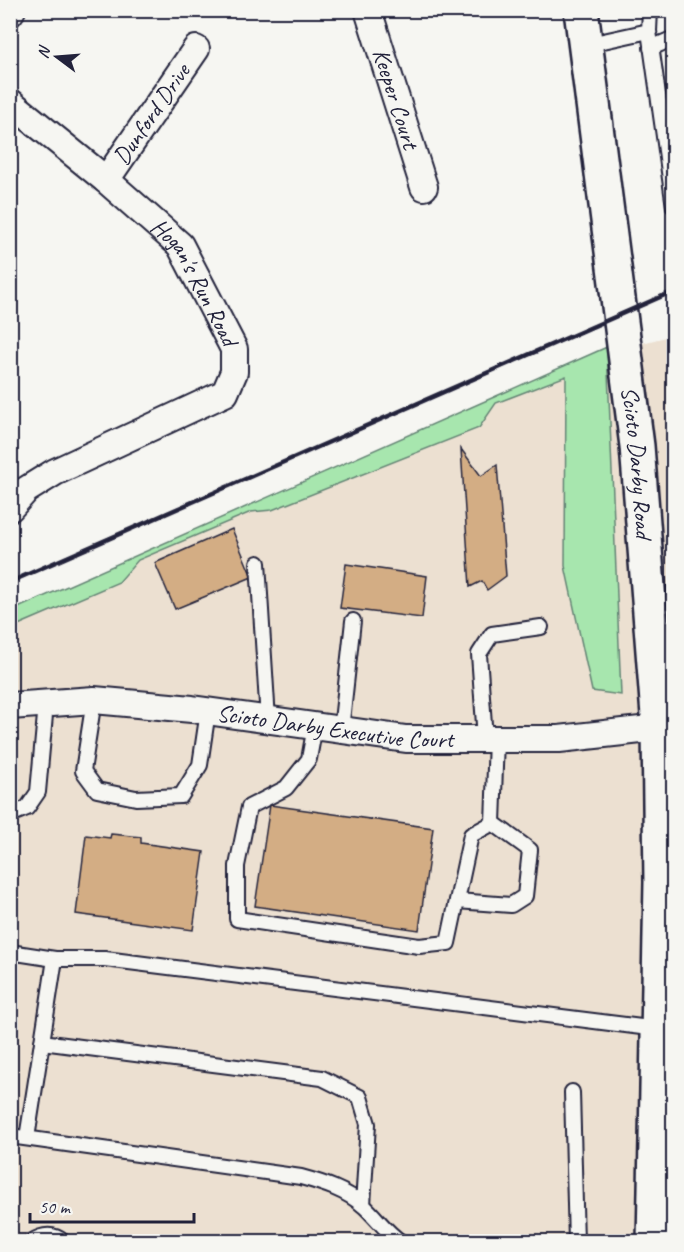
<svg xmlns="http://www.w3.org/2000/svg" width="684" height="1252" viewBox="0 0 684 1252" font-family="Caveat,sans-serif">
<style>
.built{fill:#ece0d1}
.green{fill:#a7e6ae;stroke:#648474;stroke-width:1.5}
.building{fill:#d3ad84;stroke:#22223b;stroke-width:1.5}
.lines{fill:none;stroke-linecap:round;stroke-linejoin:round}
.lane-casing{stroke:#22223b;stroke-width:18}
.street-casing{stroke:#22223b;stroke-width:30}
.secondary-casing{stroke:#22223b;stroke-width:38}
.lane{stroke:#f6f6f2;stroke-width:14}
.street{stroke:#f6f6f2;stroke-width:26}
.secondary{stroke:#f6f6f2;stroke-width:33}
.rail{stroke:#22223b;stroke-width:4.5}
.labels{text-anchor:middle;stroke-width:4.5;stroke-linejoin:round;paint-order:stroke}
.street-label{font-size:24px;fill:#22223b;stroke:#f6f6f2}
</style>
<rect width="100%" height="100%" fill="#f6f6f2"/>
<filter id="ink" filterUnits="userSpaceOnUse"><feTurbulence type="fractalNoise" baseFrequency=".0167" numOctaves="2"/><feDisplacementMap in="SourceGraphic" scale="12" xChannelSelector="R" yChannelSelector="G"/><feConvolveMatrix kernelMatrix="1 2 1 2 8 2 1 2 1" color-interpolation-filters="sRGB"/></filter>
<g filter="url(#ink)">
<polygon class="built" points="673,335 674,1063 670,1241 11,1241 10,628 118,582 138,560 251,512 272,510 479,428 496,403 566,376 565,566 621,695 607,347 635,345"/>
<polygon class="green" points="607,347 621,695 592,691 565,566 566,376 496,403 479,428 272,510 251,512 138,560 119,582 11,628 11,611"/>
<g class="building">
<polygon points="461,449 481,476 497,465 506,576 487,590 482,581 470,587"/>
<polygon points="232,529 252,577 175,609 155,563"/>
<polygon points="346,564 427,576 422,618 340,608"/>
<polygon points="270,805 433,828 419,930 255,906"/>
<polygon points="111,834 141,837 141,843 204,852 193,930 76,914 86,835 110,838"/>
</g>
<g class="lines">
<defs>
<g id="lane">
<polyline points="649,31 674,207"/>
<polyline points="585,45 649,31 650,10"/>
<polyline points="651,48 674,38"/>
<polyline points="258,563 268,720"/>
<polyline points="94,700 83,771 97,790 136,798 181,796 200,765 208,711"/>
<polyline points="315,726 309,759 286,788 249,807 237,866 237,919 419,946 448,943 471,835 493,823"/>
<polyline points="341,730 353,621"/>
<polyline points="485,739 479,654 492,634 541,627"/>
<polyline points="10,815 27,808 38,792 46,704"/>
<polyline points="493,823 496,739"/>
<polyline points="457,901 511,905 525,896 530,850 493,823"/>
<polyline points="10,952 55,959 105,959 657,1029"/>
<polyline points="42,1042 322,1078 360,1097 368,1124 363,1205"/>
<polyline points="572,1092 576,1242"/>
<path d="M10,1136L301,1177C323,1183 346,1190 364,1206C377,1218 386,1232 401,1242"/>
<polyline points="27,1138 55,959"/>
<path d="M31,1242C43,1234 53,1233 64,1242"/>
</g>
<g id="street">
<path id="s1" d="M368,10L424,187"/>
<polyline points="10,13 12,10"/>
<path id="s2" d="M10,102L106,180L180,245L234,349V372L225,393L55,472L26,490L10,508"/>
<path id="s3" d="M106,180L196,49"/>
<path id="s4" d="M10,706L94,700L192,709L406,739H559L659,728"/>
</g>
<g id="secondary">
<path id="s5" d="M581,10L637,446L659,728L661,882L654,1242"/>
</g>
</defs>
<use href="#lane" class="lane-casing"/>
<use href="#street" class="street-casing"/>
<use href="#secondary" class="secondary-casing"/>
<use href="#lane" class="lane"/>
<use href="#street" class="street"/>
<use href="#secondary" class="secondary"/>
<polyline class="rail" points="10,582 674,291"/>
</g>
</g>
<g class="labels">
<g class="street-label">
<text dy="8" stroke="none"><textPath href="#s1" startOffset="93">Keeper Court</textPath></text>
<text dy="8" stroke="none"><textPath href="#s3" startOffset="80">Dunford Drive</textPath></text>
<text dy="8" stroke="none"><textPath href="#s2" startOffset="261">Hogan's Run Road</textPath></text>
<text dy="8" stroke="none"><textPath href="#s5" startOffset="456">Scioto Darby Road</textPath></text>
<text dy="8" stroke="none"><textPath href="#s4" startOffset="327">Scioto Darby Executive Court</textPath></text>
</g>
</g>
<rect width="684" height="1252" fill="none" stroke="#f6f6f2" stroke-width="36"/>
<rect x="18" y="18" width="648" height="1216" fill="none" stroke="#22223b" stroke-width="2" filter="url(#ink)"/>
<g transform="translate(57 57) rotate(286)" stroke="#f6f6f2" stroke-width="4.5" paint-order="stroke">
<path d="M0-4.5L10 22L0 15L-10 22Z" fill="#22223b"/>
<text y="-9" font-size="16" font-weight="bold" text-anchor="middle" fill="#22223b">N</text>
</g>
<path d="M30 1213v9h164v-9" fill="none" stroke="#22223b" stroke-width="3"/>
<text x="39" y="1213" font-size="18" fill="#22223b" stroke="#f6f6f2" stroke-width="4.5" paint-order="stroke">50 m</text>
</svg>
